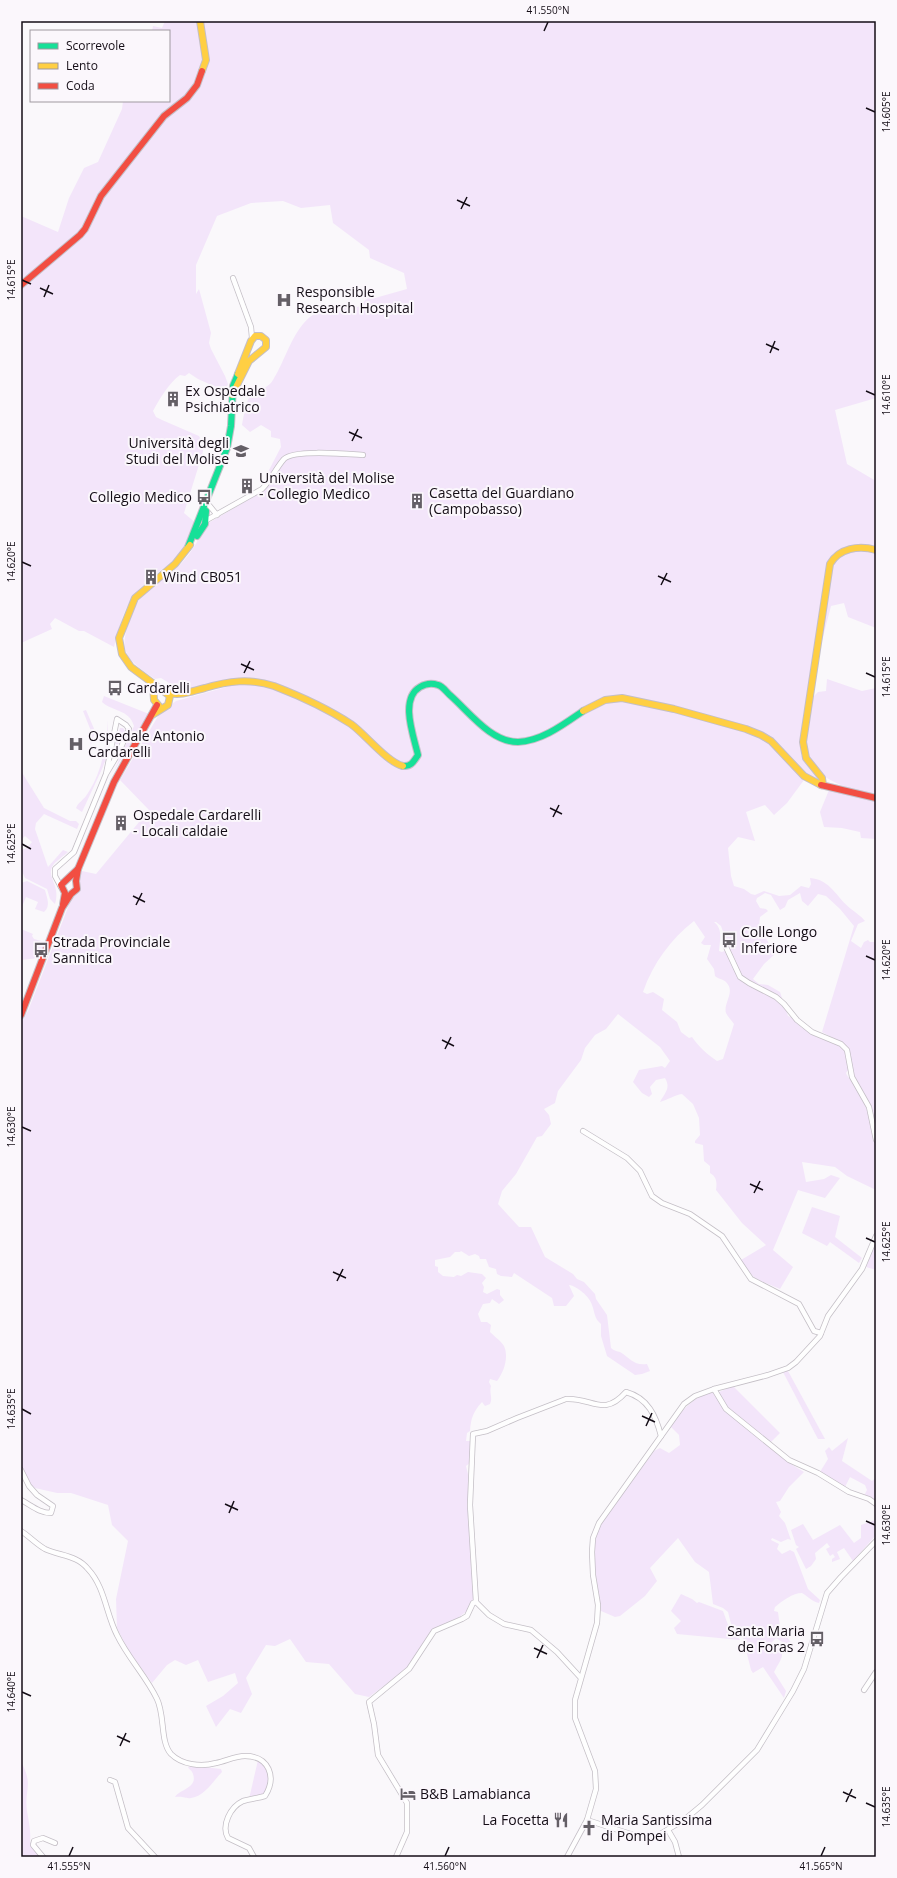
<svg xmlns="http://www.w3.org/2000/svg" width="897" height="1878" viewBox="0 0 897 1878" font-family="'Open Sans',sans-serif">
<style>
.green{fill:#f3e5fa;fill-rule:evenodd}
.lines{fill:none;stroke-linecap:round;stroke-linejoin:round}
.street-casing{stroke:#c4bfc6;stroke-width:6}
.fast-casing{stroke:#c4bfc6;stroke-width:8}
.slow-casing{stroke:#c4bfc6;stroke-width:8}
.jam-casing{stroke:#c4bfc6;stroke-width:8}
.street{stroke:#fefefe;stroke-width:4.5}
.fast{stroke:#16e098;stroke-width:6}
.slow{stroke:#ffcf43;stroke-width:6}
.jam{stroke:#f24e42;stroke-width:6}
.ticks{fill:none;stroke:#140d16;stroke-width:1.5}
.labels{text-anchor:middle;stroke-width:4;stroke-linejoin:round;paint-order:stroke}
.poi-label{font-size:14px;fill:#140d16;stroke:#fbf7fc;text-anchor:start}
.neatline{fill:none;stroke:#140d16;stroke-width:1.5}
.ticks-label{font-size:10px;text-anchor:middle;fill:#140d16}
</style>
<rect width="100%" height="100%" fill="#faf8fb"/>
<g class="green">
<path d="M165,21H876V398L835,410L847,464L876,481V628L848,617L844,603L831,606L803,715L801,755L817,777L816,779L812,778L789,764L804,780L787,803L774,815L765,805L746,812L755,841L738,837L728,848L731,876L734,886L744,889L751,894L755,895L764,891L779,896L790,895L801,886L809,888L811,884L810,878C830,879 837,898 851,909C856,913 861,916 865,921L858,924L851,941L861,948L864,942L868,940L870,942H876V1136L871,1109L854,1077L848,1050L844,1044L822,1032L854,926L840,909L826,896L818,894L808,906L802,901L800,893L788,900L785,907L780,910L771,895L765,893L757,898L756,901L760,908L766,909L768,911L760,917L759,926L775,954L764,964L753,979L759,984L768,985L780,992L788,1016L791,1017L802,1028L841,1046L845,1052L849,1069L846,1073C848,1078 851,1079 853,1083C861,1097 876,1123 873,1139L876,1143V1190L847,1176L835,1167L802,1162L806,1182L824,1179L831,1175L840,1178L825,1198L798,1190L773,1250L793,1267L780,1289C759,1280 753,1281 741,1260L766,1245L742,1223L716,1190C717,1183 717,1177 710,1173V1166L704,1161L703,1145L695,1143V1141L700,1135L699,1118L693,1104L682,1094C674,1095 668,1100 660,1102C665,1093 671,1088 665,1078L656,1080L650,1087L652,1094L649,1097L642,1093L633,1082L639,1070L662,1066L665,1068L670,1061L660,1047L618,1014L606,1029L595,1035L585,1048L581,1060L558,1091L555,1103L544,1109L549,1115L551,1124L542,1136L537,1137L516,1174L502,1191L498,1204L519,1227H531L545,1257L573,1274L577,1279L584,1282L595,1294L596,1299L607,1315L611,1348C614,1351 617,1351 620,1352C630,1358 634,1366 647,1364L650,1371L642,1374L635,1375L607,1356L601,1336V1324C594,1318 595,1313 592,1305C590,1297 577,1286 569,1285L574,1296L566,1306H554L552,1298L514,1273L512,1277L501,1276L497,1274L496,1269L489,1267L486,1259H480L479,1256L475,1254L469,1256L461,1251L460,1252H455L450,1257L435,1260V1266L438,1267V1272L443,1276L454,1277L457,1275L461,1276L468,1272L482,1274L486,1278L482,1283L484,1287L483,1292L487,1294L497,1289L500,1290V1295L504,1300L499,1304L492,1299L490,1303L483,1304L478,1314L481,1322H487L491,1325L490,1332C494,1336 502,1342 504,1346C509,1357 504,1372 497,1381L490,1379L489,1382L491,1386C489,1393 493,1398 490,1404L485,1406L482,1402C473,1412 471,1418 470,1431L467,1433L466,1441H470L471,1462L466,1466L468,1474V1504L474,1597L468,1610L458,1618L435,1628L423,1644L408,1668L369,1697L355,1694L329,1664L306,1662L290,1639L275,1646L266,1645L246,1678L252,1694L241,1713L230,1709L216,1727L206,1706L223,1696L238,1683L235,1673L208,1682L198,1660L186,1665L175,1660L167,1665L152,1683L128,1650L117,1628L116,1599L128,1541L112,1525L108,1505L71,1493H57L35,1488L21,1477V1022L28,1011L82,871L96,874L149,810L120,780L160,713L176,701L230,686V681L182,691L161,678L155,679C128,660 117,653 130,620C134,608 138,599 147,591C159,580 175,572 185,559C193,550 201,536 205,525L260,493L273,479L269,470L281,447L280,439L271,437V431L261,425L250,432L242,425C243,419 246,402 249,398C255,391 268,389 273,380C289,356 299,301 338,312L346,304L358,307L369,297L375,298L407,289L404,273L370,258L369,250L333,223L330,205L301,208L283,201L251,203L217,216L196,265V294L199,289L211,333L209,343L211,349L225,376L228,384L225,391L198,379L189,373L185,376L180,375C169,383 160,398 153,411L156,417L162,420L199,436L204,446L202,455L184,513L197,524L188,544L174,561L144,582L145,584C125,600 120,624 114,647L84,631H79L55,618L50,624L52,629L21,643V216L58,232L69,198L84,168L98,162L122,109L123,101H169V31H152L153,26L162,28ZM694,921L705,937L701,943L704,945H711L707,959L714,969L715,976C718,979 723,979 726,982C736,992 723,1003 726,1013C728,1017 732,1021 734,1024L723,1059L717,1061C708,1055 698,1046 692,1037L689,1038L681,1032L677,1022L662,1010L664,999L653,992L647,994L643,992C653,963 671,939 694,921ZM714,922H716L721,926L729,949L722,952L719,951C720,939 723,929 714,922Z"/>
<path d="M827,679L862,691L876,688V795C848,789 807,779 805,743C804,730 811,710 813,697L818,692L826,691Z"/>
<path d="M104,696L149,714L114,771L134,726C129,709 113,712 102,702Z"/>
<polygon points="86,710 95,731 91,745 89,739 91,731 83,711"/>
<path d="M108,720L107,756L102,769L82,812L76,808C78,803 83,800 86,796C102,773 106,747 108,720Z"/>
<polygon points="120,728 123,728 125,731 115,751 114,749"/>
<path d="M21,771L44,808L70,821H76L79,824L77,829L44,814L36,823L35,829L48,867L63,850L68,852C63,857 55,861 52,867C47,878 61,886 55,904L50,899L47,889L25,878L21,869V850L27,848L32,842L25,836L21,840Z"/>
<polygon points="829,790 876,800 876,839 861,838 860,832 842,828 824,827 820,812"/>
<path d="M27,881L45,890C47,898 51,906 44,912L35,909L38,902L26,897L21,909V883Z"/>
<polygon points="21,929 33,934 32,936 34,939 45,942 39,958 21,960"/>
<polygon points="812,1207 840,1216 835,1237 862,1258 859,1263 830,1242 827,1246 802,1233"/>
<polygon points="876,1243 876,1270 866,1267"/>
<polygon points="787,1370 788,1371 825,1439 818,1439 783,1372"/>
<path d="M733,1386L780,1433L771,1442C757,1431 722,1409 719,1392Z"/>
<path d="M709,1393H713C726,1414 744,1425 762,1440C776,1452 788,1463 804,1472L789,1487L780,1501L776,1502L781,1512L779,1516L785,1523L791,1540L788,1539L781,1542L772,1538L771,1540L779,1544L777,1549L782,1554L790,1550L794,1552L808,1589L820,1600L819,1603C811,1601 809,1597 802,1593C793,1593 782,1601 775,1607L774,1611L778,1612L781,1635L787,1637L792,1644L790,1647L776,1638L769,1645C790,1651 781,1658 774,1672L786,1691L784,1698L763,1667L753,1673L751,1670L743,1638L731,1624L728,1612L723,1608L713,1604L709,1572L695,1562L678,1538L650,1568L657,1581L645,1596L620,1616L615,1617L601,1611C598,1582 588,1552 600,1525L654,1451L660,1448L669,1453L680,1445L679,1435L671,1427C681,1411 691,1399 709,1393Z"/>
<polygon points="848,1438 842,1461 872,1481 876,1478 876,1502 864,1496 867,1490 865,1485 850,1477 845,1487 820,1472 828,1459 825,1451 829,1447 832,1451"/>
<polygon points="875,1520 876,1535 853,1561 844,1548 837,1552 840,1559 832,1562 832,1559 835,1557 833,1554 830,1556 826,1549 830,1547 827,1543 815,1553 816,1559 811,1566 806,1569 796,1549 799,1547 796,1545 791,1530 803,1524 813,1540 840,1525 854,1543 861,1538 861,1525"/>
<polygon points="681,1594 692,1599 697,1603 699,1602 723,1611 728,1625 740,1640 677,1634 674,1628 681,1621 671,1611"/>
<polygon points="258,1760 267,1769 269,1779 266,1791 263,1795 249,1799"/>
<path d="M21,1762C34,1785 24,1789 27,1811C29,1823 31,1830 30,1842L39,1857H21Z"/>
<path d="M196,1766L221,1769L222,1772C213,1781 205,1796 191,1798C185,1799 185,1796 175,1797C180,1789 198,1788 193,1774C192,1770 189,1770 188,1767Z"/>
</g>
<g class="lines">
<defs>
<g id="street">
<polyline points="233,278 251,327 252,338"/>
<polyline points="208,504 217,515"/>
<path d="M205,521L262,489C271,480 276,468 284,459C294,449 347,454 363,455"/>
<polyline points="61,887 55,876 55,869 74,852 106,774 118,754 129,729 126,725 117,719 106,774"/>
<polyline points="726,947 740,977 749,983 776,997 784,1004 797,1020 812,1032 841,1044 847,1050 852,1077 869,1107 876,1140"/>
<polyline points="583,1131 627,1158 640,1171 652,1196 662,1203 690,1214 722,1236 751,1279 799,1304 814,1331 821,1333"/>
<polyline points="714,1389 726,1409 789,1460 818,1473 849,1492 869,1499 876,1504"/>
<path d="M21,1470L29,1486L37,1495L53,1506L51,1513C39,1513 31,1505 21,1500"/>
<path d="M21,1531C29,1536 36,1544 45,1549C60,1556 77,1555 88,1569C105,1587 106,1614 117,1635C128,1658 146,1676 157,1699C165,1715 160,1742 171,1754C182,1765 201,1767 216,1763C226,1761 235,1756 245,1756C269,1756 277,1777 265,1796C258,1798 250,1799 243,1801C230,1807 221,1826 228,1838L249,1848L254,1857"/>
<path d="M580,1677L557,1652L531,1630L504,1624L489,1615L476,1602L470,1505L473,1434L487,1431L517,1418L566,1399C592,1397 603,1418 626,1392C648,1398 656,1416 661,1436"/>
<polyline points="864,1690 876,1672"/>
<polyline points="110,1780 115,1782 128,1828 155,1857"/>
<polyline points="587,1820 640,1837 655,1837 684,1820 702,1805 757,1750 793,1691 804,1669 827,1593 841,1577 876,1541"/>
<polyline points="668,1830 675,1842 679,1857"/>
<polyline points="43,1857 33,1845 34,1841 43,1838 55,1843"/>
<polyline points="396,1857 407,1832 407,1803 378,1755 374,1724 369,1702 409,1669 434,1631 462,1619 467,1616 473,1603 476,1602"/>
<polyline points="567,1857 587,1820 596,1789 595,1771 575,1718 575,1700 597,1623 598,1605 593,1575 592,1552 593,1538 599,1523 684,1404 695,1396 714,1389 768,1375 788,1368 796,1362 820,1336 828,1316 862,1269 876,1236"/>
</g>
<g id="fast">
<polyline points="197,536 205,524 206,511"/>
<polyline points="188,547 227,448 231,426 233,386 238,374"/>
<path d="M403,766C411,767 414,761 418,755C414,737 399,699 420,687C425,684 432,683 438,685C443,686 447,693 451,696C470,713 491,742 518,742C542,741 564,724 583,711"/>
</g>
<g id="slow">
<polyline points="200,21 206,60 202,71"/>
<polyline points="232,395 249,361 266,347 266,340 261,336 255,336 251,341 238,374"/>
<polyline points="153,684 154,700 159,706"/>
<path d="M169,693C182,696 192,691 205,688C228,681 250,678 274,686C300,696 328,709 351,724C365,734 388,763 403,766"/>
<polyline points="583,711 605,700 622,698 674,709 746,729 761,735 771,741 804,776 821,785"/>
<polyline points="152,715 168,705 170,696 131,667 122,654 119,638 135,598 175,564 190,545"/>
<path d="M823,785L822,778L806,758L803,742L830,564C839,548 859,545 876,550"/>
</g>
<g id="jam">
<polyline points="21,285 80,235 85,229 101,196 164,116 187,98 197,85 202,71"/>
<polyline points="821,785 876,798"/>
<polyline points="63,904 65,893 61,885 78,869"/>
<polyline points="21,1015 62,908 71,894 77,889 76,881 78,869 114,782 157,705"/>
</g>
</defs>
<use href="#street" class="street-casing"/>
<use href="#fast" class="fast-casing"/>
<use href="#slow" class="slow-casing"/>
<use href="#jam" class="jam-casing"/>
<use href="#street" class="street"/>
<use href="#fast" class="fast"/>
<use href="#slow" class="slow"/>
<use href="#jam" class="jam"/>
</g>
<path class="ticks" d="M544,31L548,22M866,108L875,112M457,200L470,206M461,209L467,197M22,280L31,284M40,288L53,294M44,297L49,285M766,344L779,350M770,353L775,341M866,391L875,395M349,432L362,438M352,441L358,429M22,562L31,566M658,576L671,582M661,585L667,573M241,664L254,670M244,673L250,661M866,673L875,677M550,808L562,814M553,817L559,805M22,844L31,849M133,896L145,902M136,905L142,893M866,956L875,960M442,1040L454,1046M445,1049L451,1037M22,1127L31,1131M750,1184L763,1190M754,1193L760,1181M866,1238L875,1242M333,1272L346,1278M337,1281L343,1269M22,1409L31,1414M642,1416L655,1422M646,1426L652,1413M225,1504L238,1510M229,1513L234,1501M866,1521L875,1525M534,1648L547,1654M537,1658L543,1645M22,1692L31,1696M117,1736L130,1742M120,1746L126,1733M843,1792L856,1798M846,1802L852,1789M866,1803L875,1807M69,1856L73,1847M445,1856L449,1847M821,1856L825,1847"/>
<defs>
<symbol id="hospital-bare" viewBox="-9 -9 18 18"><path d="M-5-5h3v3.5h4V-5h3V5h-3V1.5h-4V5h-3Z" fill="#645f66" stroke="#fbf7fc" stroke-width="2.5" paint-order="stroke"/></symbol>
<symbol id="building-bare" viewBox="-9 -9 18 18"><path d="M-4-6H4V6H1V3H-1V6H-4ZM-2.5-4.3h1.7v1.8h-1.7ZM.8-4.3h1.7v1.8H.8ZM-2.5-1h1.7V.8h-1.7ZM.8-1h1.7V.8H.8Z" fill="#645f66" stroke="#fbf7fc" stroke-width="2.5" paint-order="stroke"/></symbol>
<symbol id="university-bare" viewBox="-9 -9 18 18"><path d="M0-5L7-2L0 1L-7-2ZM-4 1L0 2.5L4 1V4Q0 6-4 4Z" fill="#645f66" stroke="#fbf7fc" stroke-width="2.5" paint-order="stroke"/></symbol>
<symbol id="bus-bare" viewBox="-9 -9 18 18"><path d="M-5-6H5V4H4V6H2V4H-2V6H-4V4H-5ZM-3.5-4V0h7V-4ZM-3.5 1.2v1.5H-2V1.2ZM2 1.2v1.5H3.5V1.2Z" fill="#645f66" stroke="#fbf7fc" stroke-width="2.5" paint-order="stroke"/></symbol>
<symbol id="hotel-bare" viewBox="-9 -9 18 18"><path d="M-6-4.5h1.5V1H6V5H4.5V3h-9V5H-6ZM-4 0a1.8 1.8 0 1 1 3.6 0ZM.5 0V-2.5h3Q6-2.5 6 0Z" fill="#645f66" stroke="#fbf7fc" stroke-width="2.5" paint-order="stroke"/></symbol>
<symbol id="restaurant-bare" viewBox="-9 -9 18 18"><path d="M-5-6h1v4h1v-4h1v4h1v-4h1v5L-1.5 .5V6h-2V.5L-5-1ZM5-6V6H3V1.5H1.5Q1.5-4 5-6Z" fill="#645f66" stroke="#fbf7fc" stroke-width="2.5" paint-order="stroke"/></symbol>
<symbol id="church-bare" viewBox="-9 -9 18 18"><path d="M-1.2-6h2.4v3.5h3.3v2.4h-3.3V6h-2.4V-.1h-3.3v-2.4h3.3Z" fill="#645f66" stroke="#fbf7fc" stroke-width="2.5" paint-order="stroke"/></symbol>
</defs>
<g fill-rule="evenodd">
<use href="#hospital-bare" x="273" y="289" width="22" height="22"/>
<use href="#building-bare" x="162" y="388" width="22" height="22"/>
<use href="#university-bare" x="230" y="440" width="22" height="22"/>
<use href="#building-bare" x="236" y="475" width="22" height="22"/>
<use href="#bus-bare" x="193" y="486" width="22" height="22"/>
<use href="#building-bare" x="406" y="490" width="22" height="22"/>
<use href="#building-bare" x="140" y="566" width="22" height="22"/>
<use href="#bus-bare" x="104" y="677" width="22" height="22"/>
<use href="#hospital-bare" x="65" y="733" width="22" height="22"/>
<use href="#building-bare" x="110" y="812" width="22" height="22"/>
<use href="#bus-bare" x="718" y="929" width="22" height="22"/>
<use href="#bus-bare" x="30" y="939" width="22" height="22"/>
<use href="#bus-bare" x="806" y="1628" width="22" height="22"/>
<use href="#hotel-bare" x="397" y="1783" width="22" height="22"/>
<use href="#restaurant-bare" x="550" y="1809" width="22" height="22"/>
<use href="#church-bare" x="578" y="1817" width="22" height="22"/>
</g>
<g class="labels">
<g class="poi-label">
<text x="296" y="297">Responsible<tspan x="296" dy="16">Research Hospital</tspan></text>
<text x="185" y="396">Ex Ospedale<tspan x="185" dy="16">Psichiatrico</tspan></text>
<text x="229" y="448" text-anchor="end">Università degli<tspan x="229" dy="16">Studi del Molise</tspan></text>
<text x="259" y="483">Università del Molise<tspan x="259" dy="16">- Collegio Medico</tspan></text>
<text x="429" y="498">Casetta del Guardiano<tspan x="429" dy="16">(Campobasso)</tspan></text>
<text x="192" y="502" text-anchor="end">Collegio Medico</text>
<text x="163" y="582">Wind CB051</text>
<text x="127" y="693">Cardarelli</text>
<text x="88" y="741">Ospedale Antonio<tspan x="88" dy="16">Cardarelli</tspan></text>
<text x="133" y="820">Ospedale Cardarelli<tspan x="133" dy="16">- Locali caldaie</tspan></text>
<text x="741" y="937">Colle Longo<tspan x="741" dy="16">Inferiore</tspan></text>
<text x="53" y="947">Strada Provinciale<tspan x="53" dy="16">Sannitica</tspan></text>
<text x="805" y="1636" text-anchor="end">Santa Maria<tspan x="805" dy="16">de Foras 2</tspan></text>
<text x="420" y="1799">B&amp;B Lamabianca</text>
<text x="549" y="1825" text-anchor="end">La Focetta</text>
<text x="601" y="1825">Maria Santissima<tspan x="601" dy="16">di Pompei</tspan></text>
</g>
</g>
<rect width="897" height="1878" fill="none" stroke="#fbf7fc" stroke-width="44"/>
<rect x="30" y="30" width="140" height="72" fill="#fbf7fc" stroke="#9f99a0"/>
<rect x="38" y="43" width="20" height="6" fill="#16e098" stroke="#9f99a0"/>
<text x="66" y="50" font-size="12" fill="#140d16">Scorrevole</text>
<rect x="38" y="63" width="20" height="6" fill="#ffcf43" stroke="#9f99a0"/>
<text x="66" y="70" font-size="12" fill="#140d16">Lento</text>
<rect x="38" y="83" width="20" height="6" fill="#f24e42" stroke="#9f99a0"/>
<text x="66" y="90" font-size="12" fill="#140d16">Coda</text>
<rect x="22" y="22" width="853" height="1834" class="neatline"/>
<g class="ticks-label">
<text x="548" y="14">41.550°N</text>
<text transform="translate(886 112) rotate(-90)" y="4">14.605°E</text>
<text transform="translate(11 280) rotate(-90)" y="4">14.615°E</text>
<text transform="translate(886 395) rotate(-90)" y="4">14.610°E</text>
<text transform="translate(11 562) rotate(-90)" y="4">14.620°E</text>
<text transform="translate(886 677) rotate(-90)" y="4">14.615°E</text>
<text transform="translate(11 844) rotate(-90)" y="4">14.625°E</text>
<text transform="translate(886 960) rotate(-90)" y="4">14.620°E</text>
<text transform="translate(11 1127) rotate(-90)" y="4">14.630°E</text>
<text transform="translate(886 1242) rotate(-90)" y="4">14.625°E</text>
<text transform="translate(11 1409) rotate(-90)" y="4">14.635°E</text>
<text transform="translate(886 1525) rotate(-90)" y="4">14.630°E</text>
<text transform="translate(11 1692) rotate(-90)" y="4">14.640°E</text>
<text transform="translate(886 1807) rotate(-90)" y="4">14.635°E</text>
<text x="69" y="1870">41.555°N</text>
<text x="445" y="1870">41.560°N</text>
<text x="821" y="1870">41.565°N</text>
</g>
</svg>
